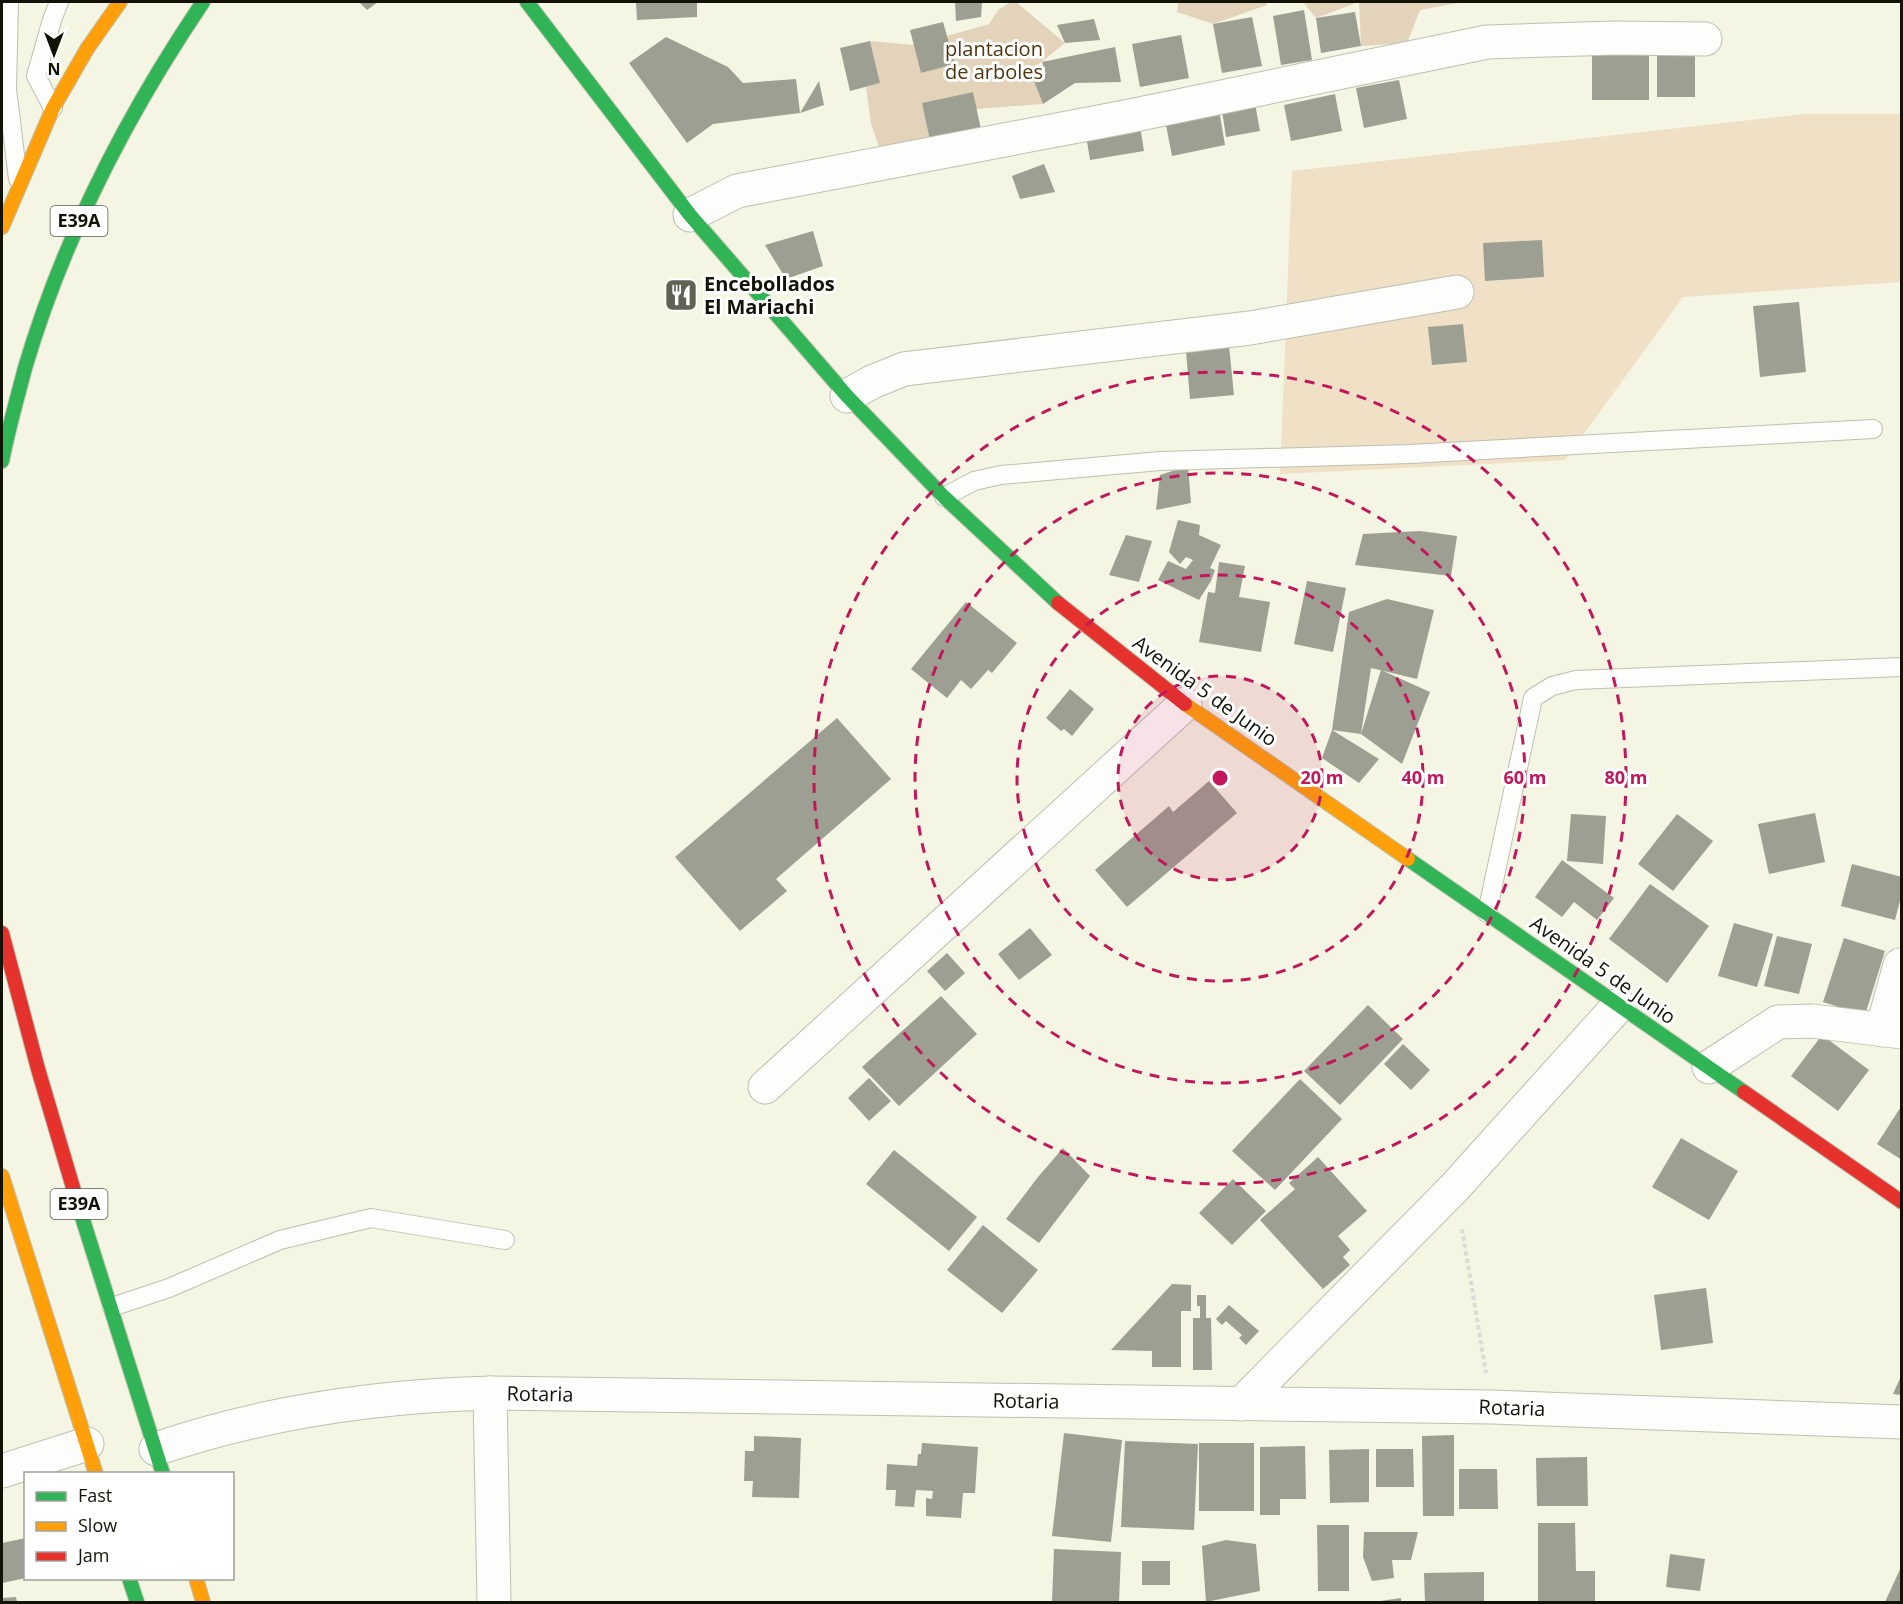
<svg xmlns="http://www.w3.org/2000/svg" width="1903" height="1604" viewBox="0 0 1903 1604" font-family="'Open Sans',sans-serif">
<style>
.green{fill:#efe0c6}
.forest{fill:#e3d3ba}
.building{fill:#9c9f91}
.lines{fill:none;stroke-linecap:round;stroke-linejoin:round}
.lane-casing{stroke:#bebfb1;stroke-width:20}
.street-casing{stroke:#bebfb1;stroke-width:35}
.fast-casing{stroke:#bebfb1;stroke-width:16}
.slow-casing{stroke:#bebfb1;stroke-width:16}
.jam-casing{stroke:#bebfb1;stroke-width:16}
.path{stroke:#dadcd5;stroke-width:4;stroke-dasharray:4.5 3;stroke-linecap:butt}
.lane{stroke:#fdfefb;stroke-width:18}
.street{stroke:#fdfefb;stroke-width:33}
.fast{stroke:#30b455;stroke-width:14}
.slow{stroke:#ff9f0a;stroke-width:14}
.jam{stroke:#e5322d;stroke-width:14}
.ring{fill:none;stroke:#c2185b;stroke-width:3;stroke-dasharray:10 8}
.labels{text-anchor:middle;stroke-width:6;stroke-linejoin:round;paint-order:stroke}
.shield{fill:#fff;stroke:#595951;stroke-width:1.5}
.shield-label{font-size:18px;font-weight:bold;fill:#121207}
.park-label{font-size:20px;fill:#52350c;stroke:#fff}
.poi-label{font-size:20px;font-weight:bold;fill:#121207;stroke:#fff;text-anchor:start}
.street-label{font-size:20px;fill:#121207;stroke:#fff}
.centre{fill:#c2185b;stroke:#fff;stroke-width:3}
.ring-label{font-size:18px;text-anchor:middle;font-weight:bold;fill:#c2185b;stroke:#fff;stroke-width:6;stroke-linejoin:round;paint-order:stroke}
</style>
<rect width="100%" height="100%" fill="#f4f5e3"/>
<polygon class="green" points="1805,114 1901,114 1901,282 1683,297 1565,460 1280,474 1292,171"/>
<g class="forest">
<polygon points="1011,2 1016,2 1065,43 1030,71 1043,104 976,109 972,92 923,103 931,145 879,147 871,124 866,87 880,83 870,41 914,45 921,73 954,64 947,36 989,24 998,10"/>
<polygon points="1178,2 1266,2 1267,5 1213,24 1177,12"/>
<polygon points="1303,2 1464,2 1420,10 1407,43 1361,46 1359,2 1316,18"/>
</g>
<g class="building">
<polygon points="359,2 378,2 367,10"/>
<polygon points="636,2 697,2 697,17 637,20"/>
<polygon points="955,2 982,2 981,17 956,21"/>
<polygon points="1304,10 1312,60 1281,65 1273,16"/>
<polygon points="1355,12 1361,46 1321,53 1316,18"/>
<polygon points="1252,17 1262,66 1222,73 1213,24"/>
<polygon points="1094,19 1100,40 1065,43 1057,25"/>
<polygon points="943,22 955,64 921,73 910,30"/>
<polygon points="1181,35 1189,78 1140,87 1132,44"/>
<polygon points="666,37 728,67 743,83 796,79 800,113 819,81 824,105 800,113 713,124 687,143 629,63"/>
<polygon points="870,41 880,83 850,91 840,48"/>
<polygon points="1115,47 1121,82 1075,83 1043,104 1030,71 1046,74 1042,62"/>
<rect x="1657" y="50" width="38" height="47"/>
<rect x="1592" y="53" width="57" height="47"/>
<polygon points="1399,80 1407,119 1364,128 1356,88"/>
<polygon points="973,92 982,134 931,145 922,103"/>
<polygon points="1335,94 1342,131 1291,141 1284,105"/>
<polygon points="1254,98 1260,131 1226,137 1221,104"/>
<polygon points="1219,110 1225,145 1172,156 1165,120"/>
<polygon points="1140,126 1144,151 1090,160 1086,135"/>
<polygon points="1044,164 1055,192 1020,199 1012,176"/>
<polygon points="813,231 823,266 786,279 765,245"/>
<polygon points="1542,240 1544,277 1485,281 1483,243"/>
<polygon points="1799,302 1806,372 1760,377 1753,306"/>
<polygon points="1463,324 1467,362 1432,365 1428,327"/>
<polygon points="1228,336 1234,395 1190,399 1185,340"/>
<polygon points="1188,466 1191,503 1156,510 1160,475"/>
<polygon points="1178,520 1200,525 1199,535 1221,545 1210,568 1215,570 1211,581 1199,600 1158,580 1168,561 1186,569 1193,560 1186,557 1180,564 1169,552"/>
<polygon points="1420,531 1457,536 1451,576 1355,565 1363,534"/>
<polygon points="1126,535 1152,541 1139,582 1109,575"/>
<polygon points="1219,562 1245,566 1239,597 1270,602 1261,652 1199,642 1208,592 1215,593"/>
<polygon points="1307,581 1346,588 1333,652 1294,644"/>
<polygon points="1387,599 1434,610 1417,679 1371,668 1361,734 1332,730 1349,612"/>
<polygon points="966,602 1017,643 992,673 988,670 971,689 961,680 947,698 911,669"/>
<polygon points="1381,670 1430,692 1402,764 1361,734"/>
<polygon points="1070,689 1094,709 1072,736 1064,729 1061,731 1046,718"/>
<polygon points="837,718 891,779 776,879 787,891 740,931 675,857"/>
<polygon points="1332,730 1379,759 1359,783 1322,758"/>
<polygon points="1209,781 1237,813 1127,907 1095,870 1169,806 1173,812"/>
<polygon points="1815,813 1825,862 1769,874 1758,824"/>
<polygon points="1571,814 1606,816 1603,864 1567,861"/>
<polygon points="1677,814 1713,841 1673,891 1638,864"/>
<polygon points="1562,860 1614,898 1597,920 1574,902 1562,917 1535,897"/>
<polygon points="1852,864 1902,877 1902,893 1895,920 1841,906"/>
<polygon points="1650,884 1709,926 1667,983 1609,939"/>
<polygon points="1734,923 1773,934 1757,987 1718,976"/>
<polygon points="1030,928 1052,955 1019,980 998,954"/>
<polygon points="1777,936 1812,944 1799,994 1764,986"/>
<polygon points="1844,938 1885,951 1865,1015 1823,1002"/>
<polygon points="947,953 965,973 945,991 927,971"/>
<polygon points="941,996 977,1034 899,1106 862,1067"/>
<polygon points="1368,1005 1403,1039 1340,1105 1304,1071"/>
<polygon points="1822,1035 1869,1070 1838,1111 1791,1076"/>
<polygon points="1403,1044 1430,1070 1411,1090 1384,1064"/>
<polygon points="869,1078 891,1101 869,1121 848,1098"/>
<polygon points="1300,1079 1342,1119 1275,1190 1232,1151"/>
<polygon points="1902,1105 1902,1160 1877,1144"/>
<polygon points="1681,1138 1738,1171 1709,1220 1652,1187"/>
<polygon points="1063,1148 1090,1176 1039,1243 1006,1219 1038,1177"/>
<polygon points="894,1150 977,1217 949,1251 866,1184"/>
<polygon points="1318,1157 1367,1211 1338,1236 1350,1250 1343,1257 1350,1265 1323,1289 1260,1220 1295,1189 1289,1183"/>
<polygon points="1233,1179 1266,1211 1232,1245 1199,1213"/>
<polygon points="983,1225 1038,1270 1002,1313 947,1270"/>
<polygon points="1172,1284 1191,1285 1191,1311 1181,1311 1181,1367 1152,1367 1152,1351 1111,1350"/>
<polygon points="1706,1288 1713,1343 1661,1350 1654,1295"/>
<polygon points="1197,1295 1206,1295 1206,1318 1211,1318 1212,1370 1193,1370 1193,1318 1200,1318 1200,1306 1197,1306"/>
<polygon points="1229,1305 1259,1331 1246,1345 1239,1338 1242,1335 1226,1321 1222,1325 1216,1319"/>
<polygon points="1902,1374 1902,1395 1893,1394"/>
<polygon points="1064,1433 1122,1440 1111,1542 1052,1536"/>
<polygon points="1454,1435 1454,1516 1423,1516 1422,1436"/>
<polygon points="754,1436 801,1438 799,1498 752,1497 753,1481 744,1481 745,1451 754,1451"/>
<polygon points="1125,1441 1198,1444 1194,1530 1121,1527"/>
<polygon points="922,1443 978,1447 975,1493 963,1493 961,1518 926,1516 926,1498 932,1499 933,1491 916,1490 914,1507 895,1506 896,1490 886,1490 887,1464 917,1466 918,1454 921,1454"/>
<rect x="1199" y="1443" width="55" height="68"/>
<polygon points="1305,1446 1306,1499 1280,1499 1280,1515 1260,1515 1260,1447"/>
<polygon points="1369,1449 1369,1502 1330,1503 1329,1450"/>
<polygon points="1376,1449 1413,1449 1414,1487 1376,1487"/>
<polygon points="1587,1457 1588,1506 1537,1506 1536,1458"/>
<polygon points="1459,1469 1497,1469 1498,1509 1459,1509"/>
<polygon points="1538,1523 1575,1523 1576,1571 1595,1571 1595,1602 1538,1602"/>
<polygon points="1317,1525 1349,1525 1349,1591 1318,1591"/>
<polygon points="1364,1532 1418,1532 1411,1560 1392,1560 1394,1578 1372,1581 1363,1557"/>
<polygon points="26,1538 26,1578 2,1583 2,1543"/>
<polygon points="1226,1540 1256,1544 1260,1591 1206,1602 1202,1546"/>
<polygon points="1054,1549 1121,1552 1119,1602 1052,1602"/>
<polygon points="1670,1554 1705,1559 1700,1591 1666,1587"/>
<rect x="1142" y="1561" width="28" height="24"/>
<polygon points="1902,1565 1902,1602 1885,1602"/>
<polygon points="1484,1572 1484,1602 1425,1602 1424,1573"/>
<polygon points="16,1597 17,1602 2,1602 2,1598"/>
<polygon points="1401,1598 1401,1602 1380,1602 1380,1601"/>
</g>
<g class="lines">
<defs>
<g id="lane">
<polyline points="9,2 7,89 18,179"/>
<polyline points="53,108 36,76 52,20 59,2"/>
<polyline points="944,497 974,481 1001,475 1160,461 1410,454 1873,429"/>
<polyline points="1487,913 1533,698 1552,686 1576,680 1902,667"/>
<polyline points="112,1307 169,1288 280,1240 371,1218 505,1240"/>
</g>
<g id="street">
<polyline points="690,215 737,191 1125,117 1487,42 1615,38 1705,39"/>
<polyline points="847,396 872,382 904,369 1250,328 1457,292"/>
<polyline points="1882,1030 1900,965"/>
<polyline points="1709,1067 1778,1022 1812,1021 1902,1032"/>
<polyline points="765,1087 1185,704"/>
<polyline points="490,1393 494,1602"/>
<polyline points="1241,1404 1455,1187 1619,1005"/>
<path d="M156,1449C264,1412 376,1396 490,1393L1492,1407L1902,1422"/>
<polyline points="2,1471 87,1444"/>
</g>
<g id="fast">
<polyline points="527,2 690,215 847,396 944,497 1058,603"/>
<path d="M2,461C8,430 17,399 25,368C64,236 126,116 203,2"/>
<polyline points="1408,859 1744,1092"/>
<polyline points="77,1201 163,1474"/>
<polyline points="129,1578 137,1602"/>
</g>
<g id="slow">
<polyline points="2,227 53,108 87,49 120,2"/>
<polyline points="1185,704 1408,859"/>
<polyline points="2,1176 96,1474"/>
<polyline points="196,1578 203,1602"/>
</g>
<g id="jam">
<polyline points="1058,603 1185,704"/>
<polyline points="2,933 38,1069 77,1201"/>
<polyline points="1744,1092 1902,1202"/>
</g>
</defs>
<use href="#lane" class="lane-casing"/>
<use href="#street" class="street-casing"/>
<use href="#fast" class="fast-casing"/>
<use href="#slow" class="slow-casing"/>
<use href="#jam" class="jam-casing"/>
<polyline class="path" points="1462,1229 1486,1373"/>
<use href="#lane" class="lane"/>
<use href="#street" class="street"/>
<use href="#fast" class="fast"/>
<use href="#slow" class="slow"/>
<use href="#jam" class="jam"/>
</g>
<circle cx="1220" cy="778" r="102" fill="#c2185b" fill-opacity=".12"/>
<g class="ring">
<circle cx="1220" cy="778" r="102"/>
<circle cx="1220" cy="778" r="203"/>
<circle cx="1220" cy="778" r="305"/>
<circle cx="1220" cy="778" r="406"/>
</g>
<defs>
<symbol id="restaurant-square" viewBox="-11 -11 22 22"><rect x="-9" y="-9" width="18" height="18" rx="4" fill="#616154" stroke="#fff"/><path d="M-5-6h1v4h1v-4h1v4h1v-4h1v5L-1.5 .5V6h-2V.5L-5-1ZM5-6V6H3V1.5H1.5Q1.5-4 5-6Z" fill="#fff"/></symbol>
</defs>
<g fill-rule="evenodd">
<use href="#restaurant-square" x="662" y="276" width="38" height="38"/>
</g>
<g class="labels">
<g class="shield">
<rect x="50.5" y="206" width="57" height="30" rx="4.5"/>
<rect x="50.5" y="1189" width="57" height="30" rx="4.5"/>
</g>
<g class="shield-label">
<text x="79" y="227">E39A</text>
<text x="79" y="1210">E39A</text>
</g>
<g class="park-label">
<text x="994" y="56">plantacion<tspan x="994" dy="23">de arboles</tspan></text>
</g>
<g class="poi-label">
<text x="704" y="291">Encebollados<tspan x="704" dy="23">El Mariachi</tspan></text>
</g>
<g class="street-label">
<text transform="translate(1205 691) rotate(36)" y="7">Avenida 5 de Junio</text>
<text transform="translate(1603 970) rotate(35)" y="7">Avenida 5 de Junio</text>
<text transform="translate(540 1394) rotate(1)" y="7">Rotaria</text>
<text transform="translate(1026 1401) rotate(1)" y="7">Rotaria</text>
<text transform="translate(1512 1408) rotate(2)" y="7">Rotaria</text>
</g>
</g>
<circle cx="1220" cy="778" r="9" class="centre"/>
<g class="ring-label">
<text x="1322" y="784">20 m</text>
<text x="1423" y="784">40 m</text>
<text x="1525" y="784">60 m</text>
<text x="1626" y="784">80 m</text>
</g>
<rect width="1903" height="1604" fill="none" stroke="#121207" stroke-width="6"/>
<rect x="24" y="1472" width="210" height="108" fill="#ffffff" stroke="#a0a09c" stroke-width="1.5"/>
<rect x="36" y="1492" width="30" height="9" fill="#30b455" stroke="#a0a09c" stroke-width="1.5"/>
<text x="78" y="1502" font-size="18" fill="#121207">Fast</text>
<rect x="36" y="1522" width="30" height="9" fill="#ff9f0a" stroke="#a0a09c" stroke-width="1.5"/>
<text x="78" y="1532" font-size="18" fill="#121207">Slow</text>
<rect x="36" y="1552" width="30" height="9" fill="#e5322d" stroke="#a0a09c" stroke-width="1.5"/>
<text x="78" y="1562" font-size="18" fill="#121207">Jam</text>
<g transform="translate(54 54) rotate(180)" stroke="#ffffff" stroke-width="4.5" paint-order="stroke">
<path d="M0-4.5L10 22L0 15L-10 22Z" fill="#121207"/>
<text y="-9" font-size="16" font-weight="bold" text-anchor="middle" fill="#121207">N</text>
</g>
</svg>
